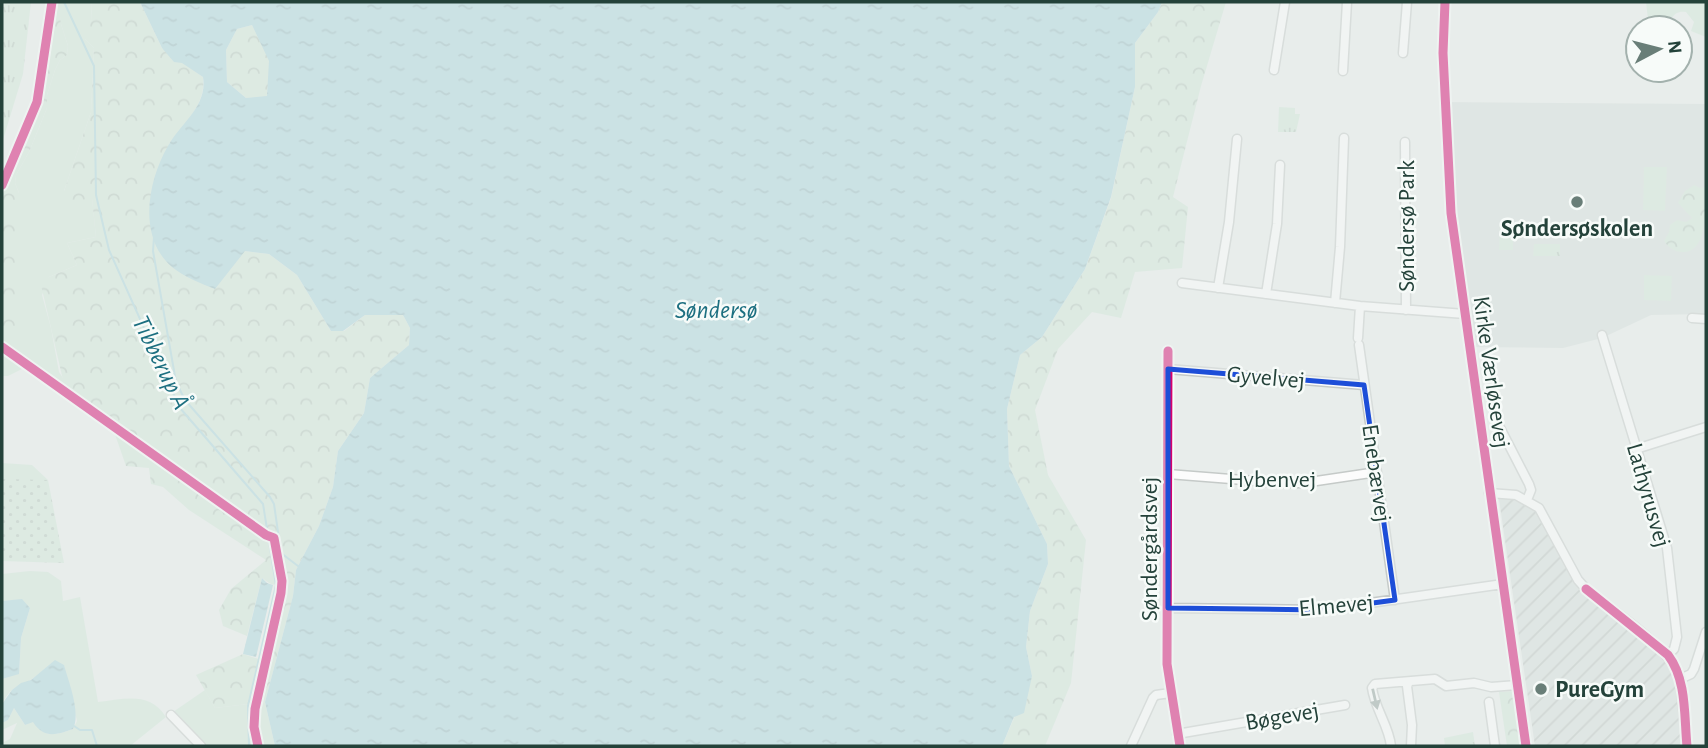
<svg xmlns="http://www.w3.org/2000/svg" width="1708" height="748" font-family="'Alegreya Sans',sans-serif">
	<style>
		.built { fill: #d6dedb }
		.industrial { fill: url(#industrial-furrows) }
		.grass { fill: #d1e6d8 }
		.forest { fill: url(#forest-crowns) }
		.park { fill: url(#park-tufts) }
		.garden { fill: url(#garden-dots) }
		.water { fill: url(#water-ripples); fill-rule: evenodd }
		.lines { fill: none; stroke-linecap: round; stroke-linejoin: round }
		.stream { stroke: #a9d4db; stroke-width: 2 }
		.minor-casing { stroke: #c5cac8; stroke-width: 11 }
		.minor { stroke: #fcfcfc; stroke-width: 8 }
		.cycleway-casing { stroke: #f7fbf9; stroke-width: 13 }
		.cycleway { stroke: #d6006c; stroke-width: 9 }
		.oneway { fill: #909f9b }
		.marked { fill: none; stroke: #1d4ed8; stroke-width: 5; stroke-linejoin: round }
		.poi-dot { fill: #697e78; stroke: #f7fbf9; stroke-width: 2.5 }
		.labels { text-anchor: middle; stroke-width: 5; stroke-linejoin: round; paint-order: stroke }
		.street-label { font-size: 24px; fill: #24423a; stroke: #f7fbf9 }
		.poi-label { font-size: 24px; font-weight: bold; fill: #24423a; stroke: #f7fbf9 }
		.water-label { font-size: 26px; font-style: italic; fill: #1c6f80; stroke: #f7fbf9 }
	</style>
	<defs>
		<pattern id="industrial-furrows" width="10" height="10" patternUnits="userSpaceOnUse" patternTransform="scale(1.75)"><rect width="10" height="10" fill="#d6dedb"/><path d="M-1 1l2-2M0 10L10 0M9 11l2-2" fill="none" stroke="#b8c0bd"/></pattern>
		<pattern id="forest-crowns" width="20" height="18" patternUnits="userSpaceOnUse" patternTransform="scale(1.75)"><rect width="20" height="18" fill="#d1e6d8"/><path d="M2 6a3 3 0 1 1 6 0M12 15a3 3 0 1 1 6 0" fill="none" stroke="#b3c6ba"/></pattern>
		<pattern id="park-tufts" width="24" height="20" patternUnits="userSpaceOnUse" patternTransform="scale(1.75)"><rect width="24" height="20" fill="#d1e6d8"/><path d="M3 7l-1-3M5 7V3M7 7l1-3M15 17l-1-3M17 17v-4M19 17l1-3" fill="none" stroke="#b3c6ba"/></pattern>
		<pattern id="garden-dots" width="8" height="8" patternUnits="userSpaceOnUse" patternTransform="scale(1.75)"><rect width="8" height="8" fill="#d1e6d8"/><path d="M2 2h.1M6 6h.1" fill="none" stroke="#b3c6ba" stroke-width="1.8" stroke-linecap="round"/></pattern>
		<pattern id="water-ripples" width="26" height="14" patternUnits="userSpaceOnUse" patternTransform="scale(1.75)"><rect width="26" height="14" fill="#a9d4db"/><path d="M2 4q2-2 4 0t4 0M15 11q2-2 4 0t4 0" fill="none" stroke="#91b7bd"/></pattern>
	</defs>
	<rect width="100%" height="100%" fill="#e8edeb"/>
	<path class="built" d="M1440 102 1706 104V314L1651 315 1602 338 1563 348 1470 347 1451 246Z"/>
	<path class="industrial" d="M1499 499H1511L1527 504 1536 512 1542 520 1578 588 1665 659 1671 668 1676 681 1683 746H1535Z"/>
	<path class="grass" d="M48 2H92L91 21 85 39 94 48 91 112 64 191 81 199 92 198 96 237 67 243 77 265 49 277 42 295 51 328 59 372 73 393 32 364 8 376H2V342L19 354V193L15 183 16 175 29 152 47 108V95L55 70 60 60 67 55 68 46 61 24 58 4Z
		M1646 2H1706V37L1691 31 1694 22 1686 12C1672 10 1673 20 1664 28H1649Z
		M1644 167H1667L1665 211 1643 210Z
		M1500 223H1513V250H1499Z
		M1644 275 1672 276 1671 301 1644 300Z
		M2 463 32 465 48 480H2Z
		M30 571 48 572 61 581 63 601 80 597 98 702C124 699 150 691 166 717L130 746H2V743L10 739 17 723 2 730V723L8 720 14 708 25 725 33 721C44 739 56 735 73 729L77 721 64 666 55 661C48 666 40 674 32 679 18 688 11 686 2 704V679L19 673 21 638 30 608 21 600 2 601V574Z
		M205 690 215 708 265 702 275 746H206L173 712Z"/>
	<path class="forest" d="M92 2H140L162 48 203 77C207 103 184 125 169 144L245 251 269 254 297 275 331 331H344L365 315H403L410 328 409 345 370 378 364 413 338 451 333 487 319 526 296 570 293 596 265 702 215 708 196 675 243 654 268 662 285 583C271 586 272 585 262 578L247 636 223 626 219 610 231 589 266 560 189 510 163 487 151 484 149 468 126 466 110 420 73 393 63 380 41 285 49 277 77 265 67 243 96 237 92 199 65 201 64 191 91 112 94 48 85 39 82 30 91 21Z
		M1162 2H1226L1201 86 1173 197 1188 207 1182 268 1135 272 1121 318 1092 312 1058 349 1035 410 1048 475 1086 540 1071 683 1045 746H1002L1032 676 1026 647 1030 611 1048 564 1047 544 1009 466 1007 409 1020 355 1042 337 1085 269 1111 198 1135 87V43L1158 12Z
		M59 4 61 24 68 46 67 55 60 60 55 70 47 95V108L29 152 16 175 15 183 19 193V354L2 342V197L40 101 56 5Z
		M252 25 270 61 267 97 246 98 227 82 226 50 237 29Z
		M1694 185 1700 188 1706 187C1706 207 1708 254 1682 252 1674 252 1668 247 1664 241L1669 232 1670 225 1677 220 1686 222 1692 218 1678 203 1685 191Z
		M1513 691 1521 746H1507L1499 692Z"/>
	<path class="park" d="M2 2H31L23 74 2 143Z
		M1279 107 1295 108V114H1300L1296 132H1278Z
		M1534 244H1560V256H1533Z
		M1473 732 1475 746H1445L1444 738Z"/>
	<path class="garden" d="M2 479 48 480 64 563 2 561Z"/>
	<path class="water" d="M140 2H1162L1158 12 1135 43V87L1111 197 1085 269 1042 337 1020 355 1007 409 1009 466 1047 544 1048 564 1030 611 1026 647 1032 676 1024 713 1014 717 1002 746H275L265 702 293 596 296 570 319 526 333 487 338 451 364 413 370 378 409 345 410 328 403 315H365L343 331H331L297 275 269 254 245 251 215 289C200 283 184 277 172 267 137 237 148 180 168 146 180 124 208 106 203 77L182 63 174 62 162 48ZM252 25 269 61 267 96 246 98 227 82 226 50 237 29Z
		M262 578 267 583 273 585 256 657 243 654Z
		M22 599 30 608 21 638 19 674 2 679V601Z
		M55 660 64 665C69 683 81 713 73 729 56 735 44 739 33 722L25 725 14 708 8 720 2 723V704L12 690 21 683 31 680Z"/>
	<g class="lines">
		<path class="stream" d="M64 2 94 66 96 195 109 250 180 408 263 504 276 585 248 706 249 746
			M154 237 153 251 176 382 185 400 270 497 274 504 281 553 298 566
			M74 726 80 730H92L97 746"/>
		<g class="minor-casing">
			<path id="minor" d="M1445 2 1443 53 1451 213 1526 746
				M1403 53 1407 2
				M1274 70 1285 2
				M1343 71 1347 2
				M1405 142 1406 310
				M1182 283 1360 306 1465 314
				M1218 288 1229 222 1237 139
				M1266 294 1277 224 1280 165
				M1335 303 1340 247 1344 138
				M1692 318 1706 319
				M1602 335 1667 548 1677 637 1674 649 1668 655
				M1358 338 1360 306
				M1359 345 1395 600
				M1168 351 1167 664 1180 746
				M1168 369 1364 385
				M1494 416 1529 484 1531 490 1527 500
				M1636 449 1706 427
				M1168 474 1280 483H1303L1377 472
				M1489 493 1516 495 1539 508 1578 580 1586 589C1612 611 1672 648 1680 679L1687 746
				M1168 608 1321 610 1503 584
				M1680 679 1691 674 1694 669 1706 632
				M1409 682 1407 686 1412 725 1411 746
				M1489 702 1495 746
				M171 715 201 746
				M1177 734 1345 705
				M1131 746 1153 698 1156 695 1170 693
				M1391 746C1389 726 1375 709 1372 688L1375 684 1435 679 1446 686 1474 683 1491 687 1517 685"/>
		</g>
		<use href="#minor" class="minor"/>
		<g class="cycleway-casing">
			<path id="cycleway" d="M1445 2 1443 53 1451 213 1526 746
				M2 185 37 102 52 2
				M2 347 266 535 274 538 282 581 281 593 255 709 254 727 258 746
				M1168 351 1167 664 1180 746
				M1586 589 1668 655C1687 680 1684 716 1687 746"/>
		</g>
		<use href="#cycleway" class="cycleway"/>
	</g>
	<defs><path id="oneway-solid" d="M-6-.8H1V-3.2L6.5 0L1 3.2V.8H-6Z" transform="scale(1.75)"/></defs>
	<use class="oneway" href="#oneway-solid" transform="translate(1375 699) rotate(77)"/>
	<path d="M0 0H1708V748H0ZM1168 369 1364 385 1395 600 1321 610 1168 608Z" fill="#e8edeb" fill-opacity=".55" fill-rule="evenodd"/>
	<path class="marked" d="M1168 369 1364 385 1395 600 1321 610 1168 608Z"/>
	<g class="poi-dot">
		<circle cx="1577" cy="202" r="7"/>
		<circle cx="1541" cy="689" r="7"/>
	</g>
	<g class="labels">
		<g class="street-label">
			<text transform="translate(1406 226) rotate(-90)" y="8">Søndersø Park</text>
			<text transform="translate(1492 372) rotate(82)" y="8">Kirke Værløsevej</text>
			<text transform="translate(1266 377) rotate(5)" y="8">Gyvelvej</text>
			<text transform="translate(1377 473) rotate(82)" y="8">Enebærvej</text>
			<text x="1272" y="487">Hybenvej</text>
			<text transform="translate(1649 495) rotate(74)" y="8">Lathyrusvej</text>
			<text transform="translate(1149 549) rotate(-90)" y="8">Søndergårdsvej</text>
			<text transform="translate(1336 605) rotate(-5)" y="8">Elmevej</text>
			<text transform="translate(1282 716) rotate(-10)" y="8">Bøgevej</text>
		</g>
		<g class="poi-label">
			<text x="1577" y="236">Søndersøskolen</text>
			<text x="1555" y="697" text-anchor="start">PureGym</text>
		</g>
		<g class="water-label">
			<text x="716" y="318">Søndersø</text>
			<text transform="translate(162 362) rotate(64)" y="9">Tibberup Å</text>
		</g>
	</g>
	<rect width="1708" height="748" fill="none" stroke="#24423a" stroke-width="7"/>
	<g transform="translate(1659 49) rotate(83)"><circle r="33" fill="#f7fbf9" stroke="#a3b1ad" stroke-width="2"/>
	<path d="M0-5L12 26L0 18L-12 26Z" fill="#697e78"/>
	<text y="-10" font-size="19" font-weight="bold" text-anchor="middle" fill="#24423a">N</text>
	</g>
</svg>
